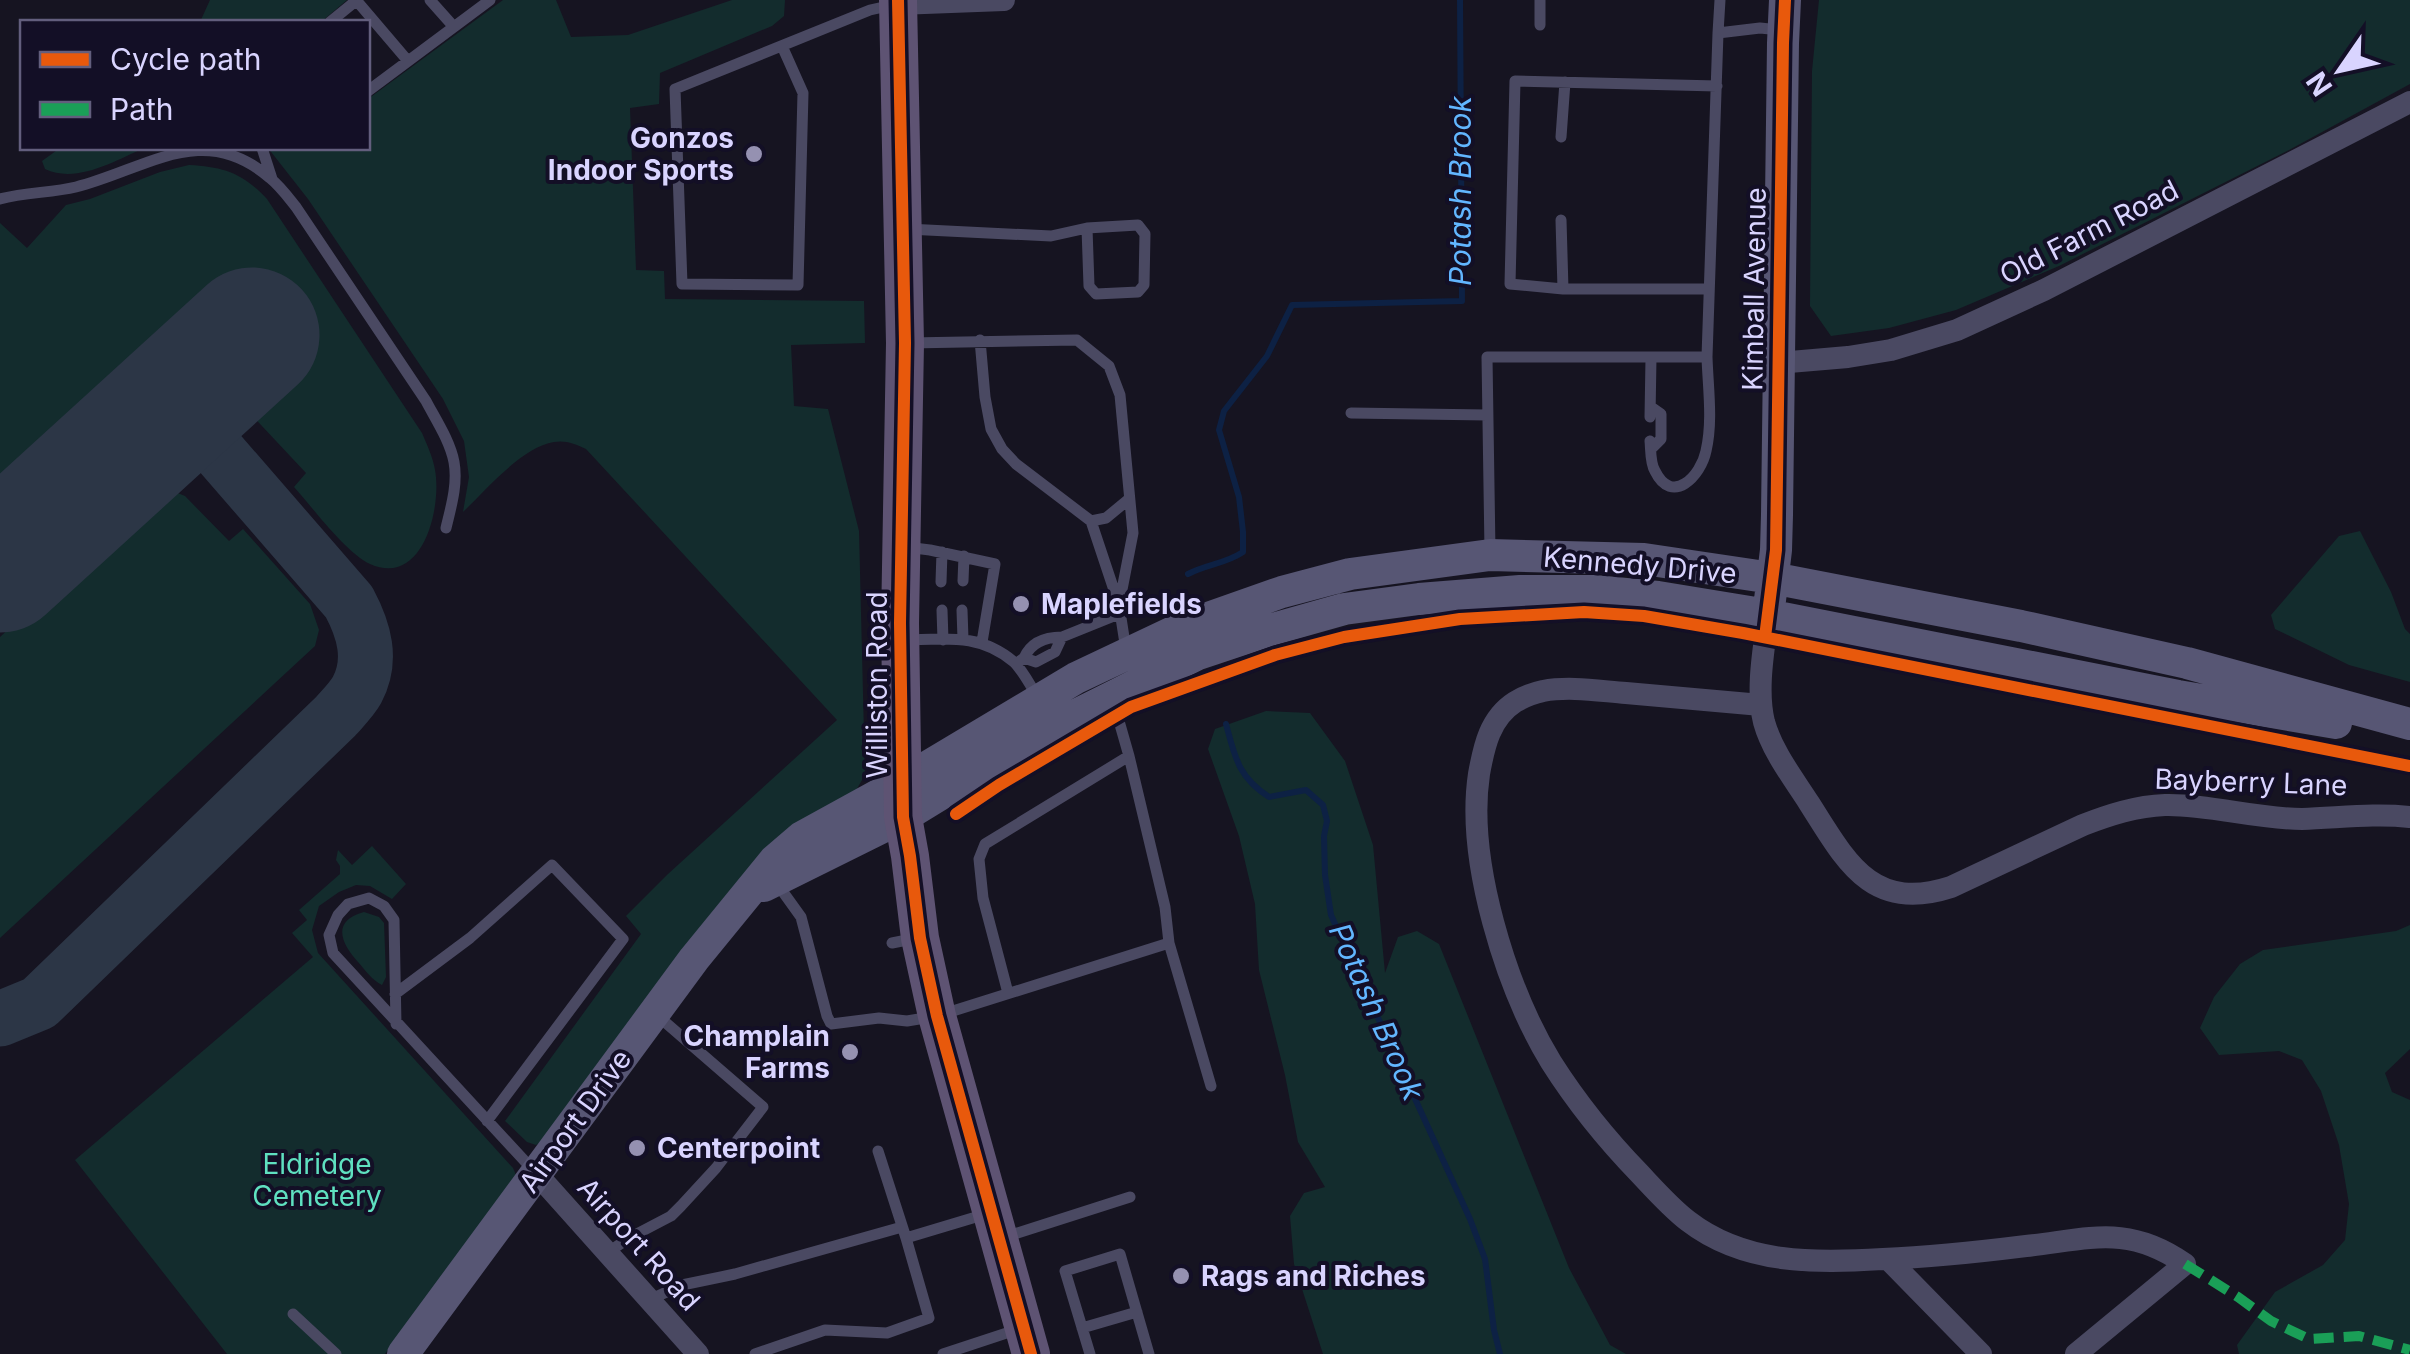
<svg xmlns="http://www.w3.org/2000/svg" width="2410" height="1354" font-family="Inter,sans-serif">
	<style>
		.green { fill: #132c2d }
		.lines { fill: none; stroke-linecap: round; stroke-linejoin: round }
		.stream { stroke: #0d2144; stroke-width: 6 }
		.taxiway { stroke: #2c3646; stroke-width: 55 }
		.runway { stroke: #2c3646; stroke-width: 135 }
		.lane { stroke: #4a4962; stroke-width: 11 }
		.street { stroke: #4a4962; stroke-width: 22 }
		.secondary { stroke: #575674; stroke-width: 32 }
		.primary { stroke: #5e5373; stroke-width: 38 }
		.quiet { stroke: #1a9f57; stroke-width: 10; stroke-dasharray: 20 10; stroke-linecap: butt }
		.cycleway-casing { stroke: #130f26; stroke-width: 19 }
		.cycleway { stroke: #e8590c; stroke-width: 12 }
		.poi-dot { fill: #9591b1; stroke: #130f26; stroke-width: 4 }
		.labels { text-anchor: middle; stroke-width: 8; stroke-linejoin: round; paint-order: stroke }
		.poi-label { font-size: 28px; font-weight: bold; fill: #d9d4ff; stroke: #130f26; text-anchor: start }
		.street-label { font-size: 28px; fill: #d9d4ff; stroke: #130f26 }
		.park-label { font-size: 28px; fill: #5fe0c0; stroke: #130f26 }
		.water-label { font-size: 30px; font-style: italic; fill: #62b6ff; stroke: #130f26 }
	</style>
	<rect width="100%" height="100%" fill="#161421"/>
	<path class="green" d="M210 0H347L321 22H200Z
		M503 0H556L571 37 628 35 732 0H785L784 16 772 26 660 73 659 104 630 108 636 270 664 271 665 299 864 301 865 343 791 345 794 406 828 409 859 531 865 775 855 792 546 1138 536 1145 527 1142 505 1121 641 934 626 916 668 874 837 720 586 449C575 444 566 440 554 442 522 447 486 490 463 512L469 477 464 441 443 399 308 199 268 148H368V99Z
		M1819 0H2410V84L2289 150 2059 266 1956 310 1889 328 1831 336 1810 306 1812 71Z
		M60 148H144C115 161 76 184 45 169L42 161Z
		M189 165C224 167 243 173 267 199L422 433C427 445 433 457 435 470 442 507 423 588 370 564 345 552 313 508 294 487L306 473 247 410 289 374 216 297 0 494V223L27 248 66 205 90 199 160 172Z
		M175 492 185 496 229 541 243 529 310 604 319 630 315 646 0 938V637L143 505 165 493Z
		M2360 531 2391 592 2405 629 2410 634V682L2349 665 2275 629 2271 615 2339 536Z
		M1266 711 1310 713 1345 761 1373 845 1385 973 1398 937 1417 931 1439 944 1569 1268 1610 1345 1626 1354H1323L1294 1264 1290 1216 1304 1193 1325 1187 1298 1142 1285 1075 1259 970 1255 904 1239 836 1208 749 1215 729Z
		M372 846 406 884 392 899 370 886 356 885 339 892 319 906 312 930 318 953 513 1168 516 1175 513 1182 385 1354H227L75 1160 313 957 292 933 307 920 299 910 340 874V866L336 860 338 850 352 865Z
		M364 912 379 917 384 923 386 977 382 985C372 980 366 971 358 962 341 943 331 921 364 912Z
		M2410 925V1049L2385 1073 2392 1092 2410 1100V1354H2239L2237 1345 2275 1292 2323 1265 2345 1240 2349 1204 2339 1145 2321 1091 2302 1060 2279 1051 2219 1055 2200 1028 2214 997 2240 964 2263 950 2396 931Z"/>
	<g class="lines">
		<path class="stream" d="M1188 574C1207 564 1225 564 1243 552V532L1239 497 1219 430 1224 411 1267 356 1292 305 1462 301 1460 0
			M1226 724C1235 757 1238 777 1269 797L1306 790 1323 805 1327 821 1324 836 1325 875 1331 915 1470 1219 1485 1259 1494 1330 1500 1354"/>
		<path class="taxiway" d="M0 1019 39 1003 336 716C343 708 352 699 357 690 373 660 364 630 349 602L211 443C204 440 196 435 188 433 153 426 126 453 101 473"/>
		<path class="runway" d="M0 565 252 335"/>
		<path class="lane" d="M356 0 408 61
			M430 0 454 27
			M1540 0V25
			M330 22 357 0
			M1718 33 1720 0
			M782 46 803 93 798 285 682 284 675 89 870 10 893 5
			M368 91 490 0
			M1561 137 1565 82
			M262 148 272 179
			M0 199C25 192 51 193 76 187 147 169 203 120 270 178 280 186 288 197 296 207L426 401C436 420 450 441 454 462 458 484 451 507 446 528
			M1561 220 1563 289H1709
			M907 229 1051 236 1087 228 1138 225 1145 234 1144 285 1138 292 1096 294 1089 286 1087 228
			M1563 289 1510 284 1515 81 1717 86
			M980 340 985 397 991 429 1002 449 1016 464 1091 521 1119 605 1126 650
			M910 343 1077 340 1109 366 1120 395 1133 533 1119 605
			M1651 407 1661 414V439L1651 449
			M1351 413 1487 415
			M1650 417 1651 358
			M1650 441C1651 450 1650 463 1655 471 1672 506 1701 476 1706 451 1713 421 1708 388 1707 357
			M1091 521 1106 518 1129 499
			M906 547 930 550 995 564 982 642
			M1490 551 1487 357H1707L1718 33 1760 28 1781 30
			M963 581 964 556
			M941 582 942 552
			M942 610 943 640
			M962 610 963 639
			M905 640C946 639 980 633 1014 662 1023 671 1030 685 1037 696
			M1024 658C1031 642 1045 637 1062 637
			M1016 664 1024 658 1036 662 1055 652 1062 637 1119 614
			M1129 756 1165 907 1169 943 1211 1086
			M778 885 801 917 827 1016 831 1024 879 1018 907 1021 937 1016 1169 943
			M892 943 917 938
			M1008 993 983 898 979 859 985 844 1129 756 1113 700
			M395 994 470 938 552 865 623 939 487 1121
			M396 1024 394 920 384 906 369 898 348 904 338 915 329 935 333 953 533 1170
			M878 1151 906 1238 986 1214
			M1002 1238 1130 1197
			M607 1253 629 1238 671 1216 681 1206 716 1168 763 1107 658 1016
			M649 1300 682 1285 735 1274 902 1227
			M293 1314 336 1354
			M1082 1328 1137 1312
			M755 1354 825 1330 887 1333 929 1318 906 1238
			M943 1354 1019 1329
			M1090 1354 1065 1271 1120 1254 1149 1354"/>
		<path class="street" d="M898 4 1004 0
			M1777 363 1848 357 1891 350 1957 330 2044 290 2410 102
			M1768 615C1764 649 1756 689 1764 722 1772 751 1793 778 1809 803 1846 861 1871 913 1951 887L2083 825C2109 815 2136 806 2165 805 2208 804 2257 819 2302 819 2338 818 2374 813 2410 817
			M1761 705C1716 701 1671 697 1626 693 1599 691 1570 686 1543 691 1534 693 1523 697 1515 702 1490 718 1484 746 1479 774 1466 860 1506 988 1551 1062 1577 1103 1606 1139 1640 1174 1655 1190 1671 1208 1688 1221 1745 1265 1816 1263 1883 1259 1931 1257 1978 1252 2026 1246 2090 1239 2128 1224 2185 1264L2076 1354
			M536 1173 698 1354
			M1888 1259 1981 1354"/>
		<path class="secondary" d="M1770 600 1776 550 1777 515 1783 43 1785 0
			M764 886 903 817 1042 732 1198 654 1273 629 1344 609 1419 599 1520 591H1594L1658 597 1768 615 2178 696 2336 723
			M403 1354 694 959 774 861 802 837 902 782 1076 678 1188 625 1282 592 1350 574 1490 555 1644 559 1772 578 2021 626 2187 663 2410 724"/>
		<path class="primary" d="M898 0 905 343 900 623 903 817 910 856 920 938 937 1016 1031 1354"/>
		<path class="quiet" d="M2185 1264 2238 1297 2271 1321 2309 1339 2359 1336 2410 1350"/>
		<g class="cycleway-casing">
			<path id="cycleway" d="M898 0 905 343 900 623 903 817 910 856 920 938 937 1016 1031 1354
				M1765 637 1776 550 1783 43 1785 0
				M956 814 999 785 1131 707 1275 655 1344 637 1460 619 1584 612 1644 616 1743 633 2410 766"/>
		</g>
		<use href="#cycleway" class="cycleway"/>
	</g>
	<g class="poi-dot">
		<circle cx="754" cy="154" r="10"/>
		<circle cx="1021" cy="604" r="10"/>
		<circle cx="850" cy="1052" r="10"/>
		<circle cx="637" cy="1148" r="10"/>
		<circle cx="1181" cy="1276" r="10"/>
	</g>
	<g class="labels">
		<g class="poi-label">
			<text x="734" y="148" text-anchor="end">Gonzos<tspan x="734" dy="32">Indoor Sports</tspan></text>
			<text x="1041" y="614">Maplefields</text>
			<text x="830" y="1046" text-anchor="end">Champlain<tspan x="830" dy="32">Farms</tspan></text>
			<text x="657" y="1158">Centerpoint</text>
			<text x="1201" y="1286">Rags and Riches</text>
		</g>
		<g class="street-label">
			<text transform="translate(2089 232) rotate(-27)" y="10">Old Farm Road</text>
			<text transform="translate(1754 289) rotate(-89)" y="10">Kimball Avenue</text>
			<text transform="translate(1640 565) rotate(5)" y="10">Kennedy Drive</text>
			<text transform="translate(877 685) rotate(-90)" y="10">Williston Road</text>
			<text transform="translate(2251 782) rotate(2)" y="10">Bayberry Lane</text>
			<text transform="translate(575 1121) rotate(-54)" y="10">Airport Drive</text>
			<text transform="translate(639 1244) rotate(48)" y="10">Airport Road</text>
		</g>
		<g class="park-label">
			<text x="317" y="1174">Eldridge<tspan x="317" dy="32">Cemetery</tspan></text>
		</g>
		<g class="water-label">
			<text transform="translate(1461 191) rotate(-90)" y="10">Potash Brook</text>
			<text transform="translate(1376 1012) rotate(66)" y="10">Potash Brook</text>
		</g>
	</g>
	<rect x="20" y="20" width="350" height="130" fill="#130f26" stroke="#625e7d" stroke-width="2.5"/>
	<rect x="40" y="52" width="50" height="15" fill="#e8590c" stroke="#625e7d" stroke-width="2.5"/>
	<text x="110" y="70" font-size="30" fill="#d9d4ff">Cycle path</text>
	<rect x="40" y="102" width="50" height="15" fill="#1a9f57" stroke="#625e7d" stroke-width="2.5"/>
	<text x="110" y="120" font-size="30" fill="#d9d4ff">Path</text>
	<g transform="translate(2340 70) rotate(236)" stroke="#130f26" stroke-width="8" paint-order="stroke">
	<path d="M0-8L18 38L0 25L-18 38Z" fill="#d9d4ff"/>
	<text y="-15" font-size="28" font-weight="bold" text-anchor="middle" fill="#d9d4ff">N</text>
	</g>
</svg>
